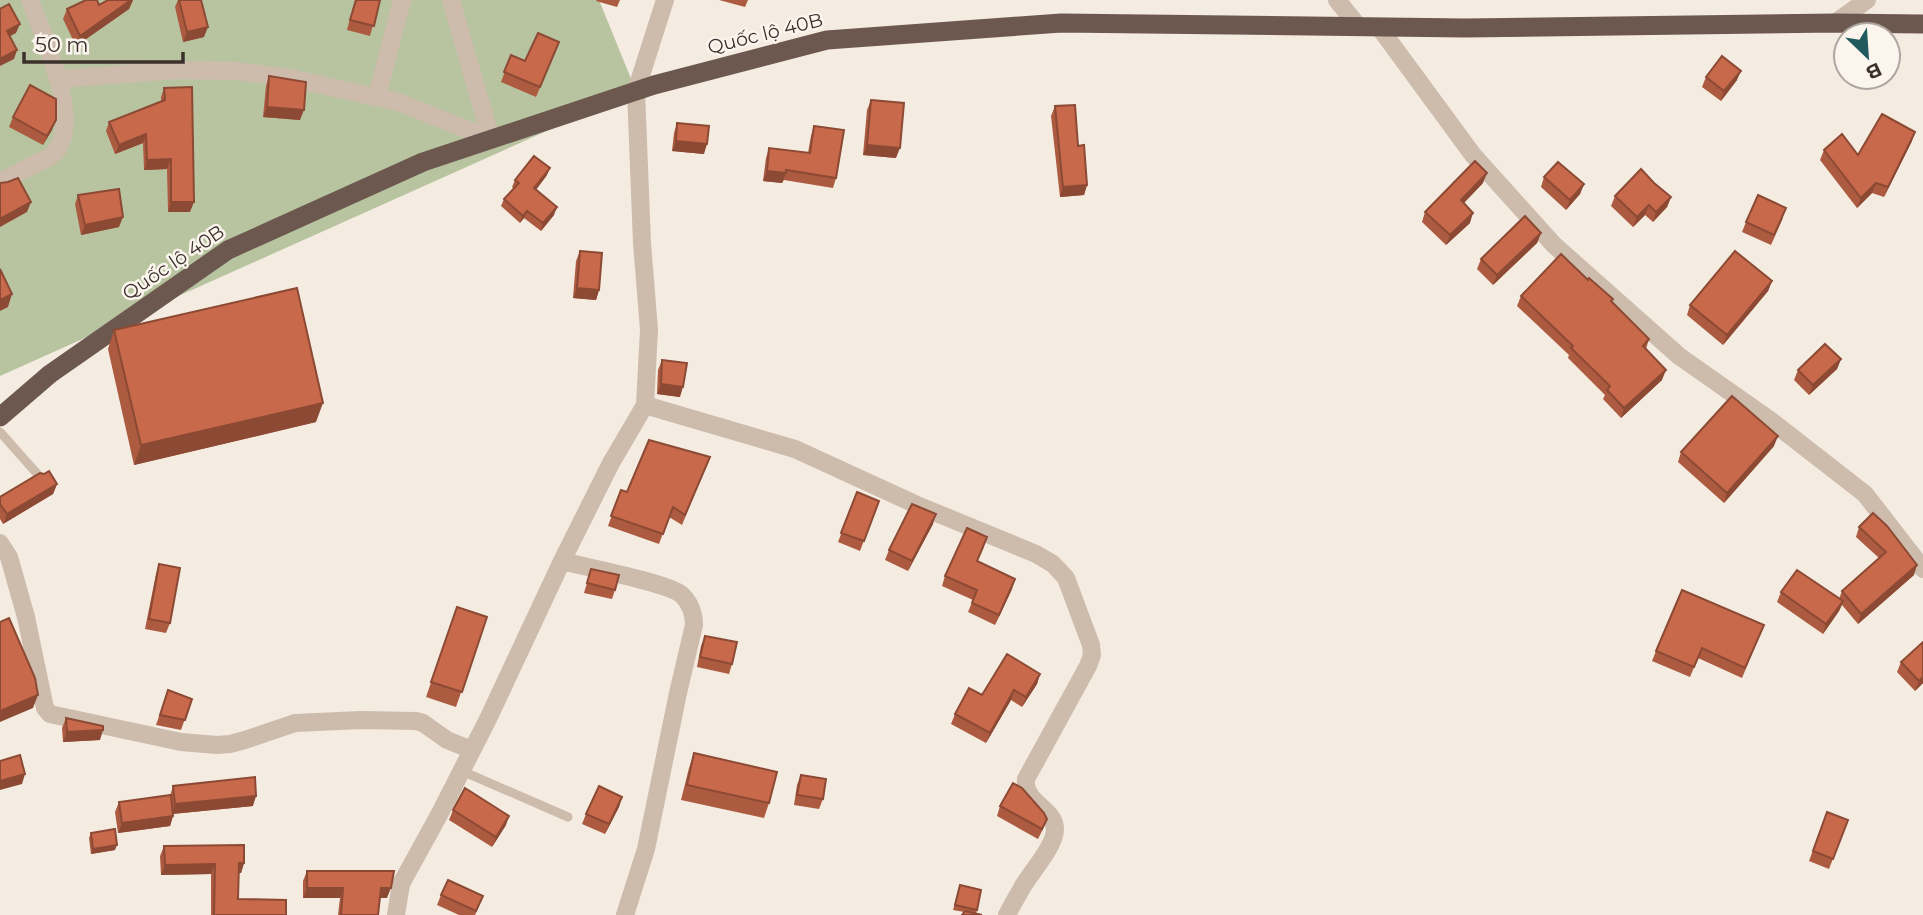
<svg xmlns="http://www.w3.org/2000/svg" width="1923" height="915" font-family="Montserrat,sans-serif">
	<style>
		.green { fill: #b8c4a0 }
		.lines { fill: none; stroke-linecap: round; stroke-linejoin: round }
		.service { stroke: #cdbbac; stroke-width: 9 }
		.minor { stroke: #cdbbac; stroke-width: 18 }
		.trunk { stroke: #6c584f; stroke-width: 19 }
		.wall { fill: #ac5a40 }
		.shaded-wall { fill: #8c4a34 }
		.building { fill: #c8694b; stroke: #8c4a34; stroke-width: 2 }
		.labels { text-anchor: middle; stroke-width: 5; stroke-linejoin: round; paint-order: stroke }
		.street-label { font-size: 19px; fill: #3b302b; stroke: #fbf5ee }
	</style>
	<rect width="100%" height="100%" fill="#f4ebe1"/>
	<path class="green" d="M0 0H599L636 91 0 376Z"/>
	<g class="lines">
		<path class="service" d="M0 432 40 477
			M462 771 568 817"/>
		<path class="minor" d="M451 0 491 139
			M1337 0 1358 26
			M1835 23 1867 0
			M1379 27 1473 155 1554 245 1679 356 1770 420 1865 494 1923 569
			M59 79 176 70 236 71 290 78 398 102 491 139
			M377 96 401 4 403 0
			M0 182C13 175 26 169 39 162 43 160 50 158 53 154 85 126 42 33 30 0
			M645 405 795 449 917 505 1036 554 1053 564 1066 578 1091 645 1092 655 1088 666 1026 779C1023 803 1055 808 1055 829 1055 846 1032 871 1023 886 1018 895 1012 905 1007 915
			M0 543 9 557 26 617 45 708 50 714 181 742 217 745 230 744 245 740 295 723 361 720 416 721 423 723 447 740 472 750
			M562 561C585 567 669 583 682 595 691 604 694 613 694 625L678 693 646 849 625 915
			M396 915 401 884 439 815 488 719 562 561 611 463 645 405 649 330 642 243 636 91 665 0"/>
		<path class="trunk" d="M0 417 50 374 228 250 423 162 654 85 827 40 1061 23 1465 28 1835 23 1923 24"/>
	</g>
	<path class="wall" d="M108 0H133L129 9 76 46 63 19 67 9 99 5Z
		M178 0H201L204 37 183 42 175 7Z
		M355 0H380L370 36 347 30Z
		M597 0H620L617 7 596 1Z
		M719 0H748L745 7Z
		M555 52 536 97 501 82 511 55 525 61Z
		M269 76 300 120 263 117 266 86Z
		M1706 77 1737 80 1721 101 1702 87Z
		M164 88 190 212H168L167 169 144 170 143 143 115 154 106 131 109 122 161 101V97Z
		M871 100 896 158 863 155 867 110Z
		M1055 106 1078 146 1087 185 1084 195 1060 197 1051 116Z
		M13 117 52 130 43 145 9 127Z
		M677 123 704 154 672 151 674 133Z
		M814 126 836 178 833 188 784 180 782 183 763 181 766 158 769 148 808 153 811 136Z
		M1912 141 1884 197 1872 193 1857 208 1820 160 1824 150 1858 155Z
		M547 175 536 190 554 215 541 231 524 218 520 223 501 206 504 199 514 189 512 187 515 180Z
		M1544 177 1584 184 1580 194 1566 210 1541 187Z
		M1483 183 1464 203 1470 223 1446 245 1422 222 1425 212Z
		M1654 183 1671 197 1667 207 1653 222 1645 215 1633 227 1611 206 1615 196Z
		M78 195 119 227 81 235 75 204Z
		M1783 218 1771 245 1742 232 1746 222Z
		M1541 233 1537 243 1493 285 1477 269 1481 259Z
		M580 251 599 290 596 300 573 298 576 261Z
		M1588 280 1613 299 1612 302 1649 339 1646 349 1662 380 1621 418 1603 399 1605 395 1568 358 1569 355 1517 306 1521 296Z
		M1772 281 1768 291 1723 345 1687 315 1690 305Z
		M114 330 316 422 134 465 108 349Z
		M1841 359 1837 369 1809 395 1794 380 1798 370Z
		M662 360 680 397 657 394 658 370Z
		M1774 446 1724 503 1678 462 1681 452Z
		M706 467 682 525 669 517 659 544 608 526 621 490 627 492Z
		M57 484 53 494 3 524 0 519V497Z
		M857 492 879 501 860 551 838 542Z
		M933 524 908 571 885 560 889 550Z
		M1859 527 1914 575 1858 624 1842 605 1839 611 1823 634 1777 602 1781 592 1839 599 1842 591 1879 558 1856 537Z
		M984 547 977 561 1012 589 995 625 968 612 973 600 942 586 945 576Z
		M159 564 170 623 166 633 145 629 156 574Z
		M591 569 615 590 612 599 584 593Z
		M457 607 487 617 456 707 426 697Z
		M1764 625 1742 678 1698 658 1690 677 1652 661 1656 651Z
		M705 636 732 664 729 674 697 667 701 646Z
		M1923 642V683L1915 691 1897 672 1901 662Z
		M1040 674 1037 684 1022 707 1011 700 986 743 951 724 955 714 982 695Z
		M168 690 192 699 181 730 156 725Z
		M66 718 100 740 63 742 62 728Z
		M694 753 769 803 764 818 681 800 689 768Z
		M801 775 823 799 819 809 794 805 797 785Z
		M173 786 253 806 173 814V816L170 826 118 833 115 812 119 802 170 796Z
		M622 797 619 807 605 834 582 824 586 814Z
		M1000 806 1043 829 1038 839 997 816Z
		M453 810 506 825 492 847 449 820Z
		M1827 812 1848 820 1829 869 1809 861Z
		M91 833 115 850 91 854 89 838Z
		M164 846 244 863 241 873H239L238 899 286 915H211V874L161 875 160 856Z
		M307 871 387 898H380L378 915H338L340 898H303V881Z
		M960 885 977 910 976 914 953 910Z
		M441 895 479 906 475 915H459L437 905Z"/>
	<path class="shaded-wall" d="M131 0H133L129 9 76 46 80 36Z
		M20 24 16 33 3 40 7 31Z
		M208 27 204 37 183 42 187 32Z
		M17 50 14 59 0 66V59Z
		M1741 71 1737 80 1721 101 1724 91Z
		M267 107 304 110 300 120 263 117Z
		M56 120 52 130 43 145 47 136Z
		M1915 132 1912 141 1884 197 1888 187Z
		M146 134 143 143 115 154 119 145Z
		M676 141 707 144 704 154 672 151Z
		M867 145 900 148 896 158 863 155Z
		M171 159 167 169 144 170 147 160Z
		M550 168 547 175 531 196 534 188Z
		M767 171 786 173 782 183 763 181Z
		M1487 173 1483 183 1457 210 1461 200Z
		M1876 183 1872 193 1857 208 1861 198Z
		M1584 184 1580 194 1566 210 1570 200Z
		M1087 185 1084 195 1060 197 1063 187Z
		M1671 197 1667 207 1653 222 1656 212Z
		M31 202 27 212 0 227V219Z
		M171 202H194L190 212H168Z
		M1649 205 1645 215 1633 227 1637 217Z
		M557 207 554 215 541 231 543 223Z
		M527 211 524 218 520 223 523 216Z
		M1473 213 1470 223 1446 245 1450 235Z
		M123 217 119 227 81 235 85 225Z
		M1541 233 1537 243 1493 285 1497 275Z
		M1772 281 1768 291 1723 345 1727 335Z
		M577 288 599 290 596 300 573 298Z
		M12 294 8 307 0 311V300Z
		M1841 359 1837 369 1809 395 1813 385Z
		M1666 370 1662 380 1621 418 1624 408Z
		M661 384 683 387 680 397 657 394Z
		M323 403 316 422 134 465 141 445Z
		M1778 436 1774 446 1724 503 1727 493Z
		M57 484 53 494 3 524 7 514Z
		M936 514 933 524 908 571 912 561Z
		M1917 565 1914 575 1858 624 1861 614Z
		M1015 579 1012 589 995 625 999 615Z
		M1843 601 1839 611 1823 634 1826 624Z
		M1040 674 1037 684 1022 707 1026 697Z
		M1923 677V683L1915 691 1919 681Z
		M1014 690 1011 700 986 743 990 733Z
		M38 695 33 708 0 722V711Z
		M103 730 100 740 63 742 67 732Z
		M25 774 22 784 0 790V781Z
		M256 796 253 806 171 814 175 804Z
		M622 797 619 807 605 834 609 824Z
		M173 816 170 826 118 833 122 823Z
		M509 816 506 825 492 847 496 837Z
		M117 845 115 850 91 854 93 849Z
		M239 863H244L241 873H236Z
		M215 864 211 874 161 875 165 865Z
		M307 888H343L340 898H303Z
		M381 888H391L387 898H377Z"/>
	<path class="building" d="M86 0H97L99 5 108 0H131L80 36 67 9Z
		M179 0H201L208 27 187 32Z
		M356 0H380L374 26 350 20Z
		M9 4 20 24 7 31 17 50 0 59V9Z
		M538 33 559 42 540 87 504 72 511 55 525 61Z
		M1722 56 1741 71 1724 91 1706 77Z
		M269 76 306 82 304 110 267 107Z
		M30 85 56 99V120L47 136 13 117Z
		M192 87 194 202H171V159L147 160 146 134 119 145 109 122 165 100 164 88Z
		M871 100 904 103 900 148 867 145Z
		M1075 105 1078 146 1084 145 1087 185 1063 187 1055 106Z
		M1882 114 1915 132 1888 187 1876 183 1861 198 1824 150 1842 134 1858 155Z
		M677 123 709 126 707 144 676 141Z
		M814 126 844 130 836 178 786 170V173L767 171 769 148 810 153Z
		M534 156 550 168 534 188 557 207 543 223 527 211 523 216 504 199 519 183 515 180Z
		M1475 161 1487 173 1461 200 1473 213 1450 235 1425 212Z
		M1558 162 1584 184 1570 200 1544 177Z
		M1641 169 1654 183 1671 197 1656 212 1649 205 1637 217 1615 196Z
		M18 178 31 202 0 219V183L8 182Z
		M119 189 123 217 85 225 78 195Z
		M1758 195 1786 208 1774 235 1746 222Z
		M1525 216 1541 233 1497 275 1481 259Z
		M580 251 602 253 599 290 577 288Z
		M1735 251 1772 281 1727 335 1690 305Z
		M1561 254 1588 280 1589 278 1613 299 1611 301 1649 339 1643 346 1666 370 1624 408 1607 390 1610 386 1571 348 1573 346 1521 296Z
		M0 269 12 294 0 300Z
		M297 288 323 403 141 445 114 330Z
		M1825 344 1841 359 1813 385 1798 370Z
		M662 360 687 363 683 387 661 384Z
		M1732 396 1778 436 1727 493 1681 452Z
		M649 440 710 457 685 515 673 507 663 534 611 516 621 490 627 492Z
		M49 471 57 484 7 514 0 504V497L40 473 44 474Z
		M857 492 879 501 864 541 841 533Z
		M912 504 936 514 912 561 889 550Z
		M1873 513 1887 526 1917 565 1861 614 1842 591 1886 552 1859 527Z
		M967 528 987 537 977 561 1015 579 999 615 972 603 977 590 945 576Z
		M159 564 180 568 170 623 149 619Z
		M591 569 619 575 615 590 587 583Z
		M1797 570 1843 601 1826 624 1781 592Z
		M1682 590 1764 625 1745 668 1702 648 1694 667 1656 651Z
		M457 607 487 617 462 692 431 682Z
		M9 618 35 678 38 695 0 711V622Z
		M705 636 737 642 732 664 700 657Z
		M1923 642V677L1919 681 1901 662Z
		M1007 654 1040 674 1026 697 1014 690 990 733 955 714 969 688 982 695Z
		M168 690 192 699 185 720 160 715Z
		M66 718 103 726V730L67 732Z
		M694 753 777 772 769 803 687 785Z
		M20 755 25 774 0 781V761Z
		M801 775 826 779 823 799 797 795Z
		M255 777 256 796 175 804 173 786Z
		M1013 783 1022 788 1044 813 1047 819 1042 829 1000 806Z
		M599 786 622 797 609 824 586 814Z
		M465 788 509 816 496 837 453 810Z
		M171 795 173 816 122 823 119 802Z
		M1827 812 1848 820 1833 859 1813 851Z
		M115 829 117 845 93 849 91 833Z
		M244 845V863H239L238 899 286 900V915H214L215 864 165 865 164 846Z
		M307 871H394L391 888H381L378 915H341L343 888H307Z
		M448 880 483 896 476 911 441 895Z
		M960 885 981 890 977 910 955 905Z
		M965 911 982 915H962Z"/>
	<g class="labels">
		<g class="street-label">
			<text transform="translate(765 33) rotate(-14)" y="7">Quốc lộ 40B</text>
			<text transform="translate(173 262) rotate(-34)" y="7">Quốc lộ 40B</text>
		</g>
	</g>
	<g transform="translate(1867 56) rotate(155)"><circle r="33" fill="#fbf5ee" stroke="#aea6a0" stroke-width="2"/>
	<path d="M0-5L12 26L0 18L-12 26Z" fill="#1f5a5e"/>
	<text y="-10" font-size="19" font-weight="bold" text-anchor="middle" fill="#3b302b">B</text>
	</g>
	<path d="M24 52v10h159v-10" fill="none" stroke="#3b302b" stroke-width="3.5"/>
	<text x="35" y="52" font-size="21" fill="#3b302b" stroke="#fbf5ee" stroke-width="5" paint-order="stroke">50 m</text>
</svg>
